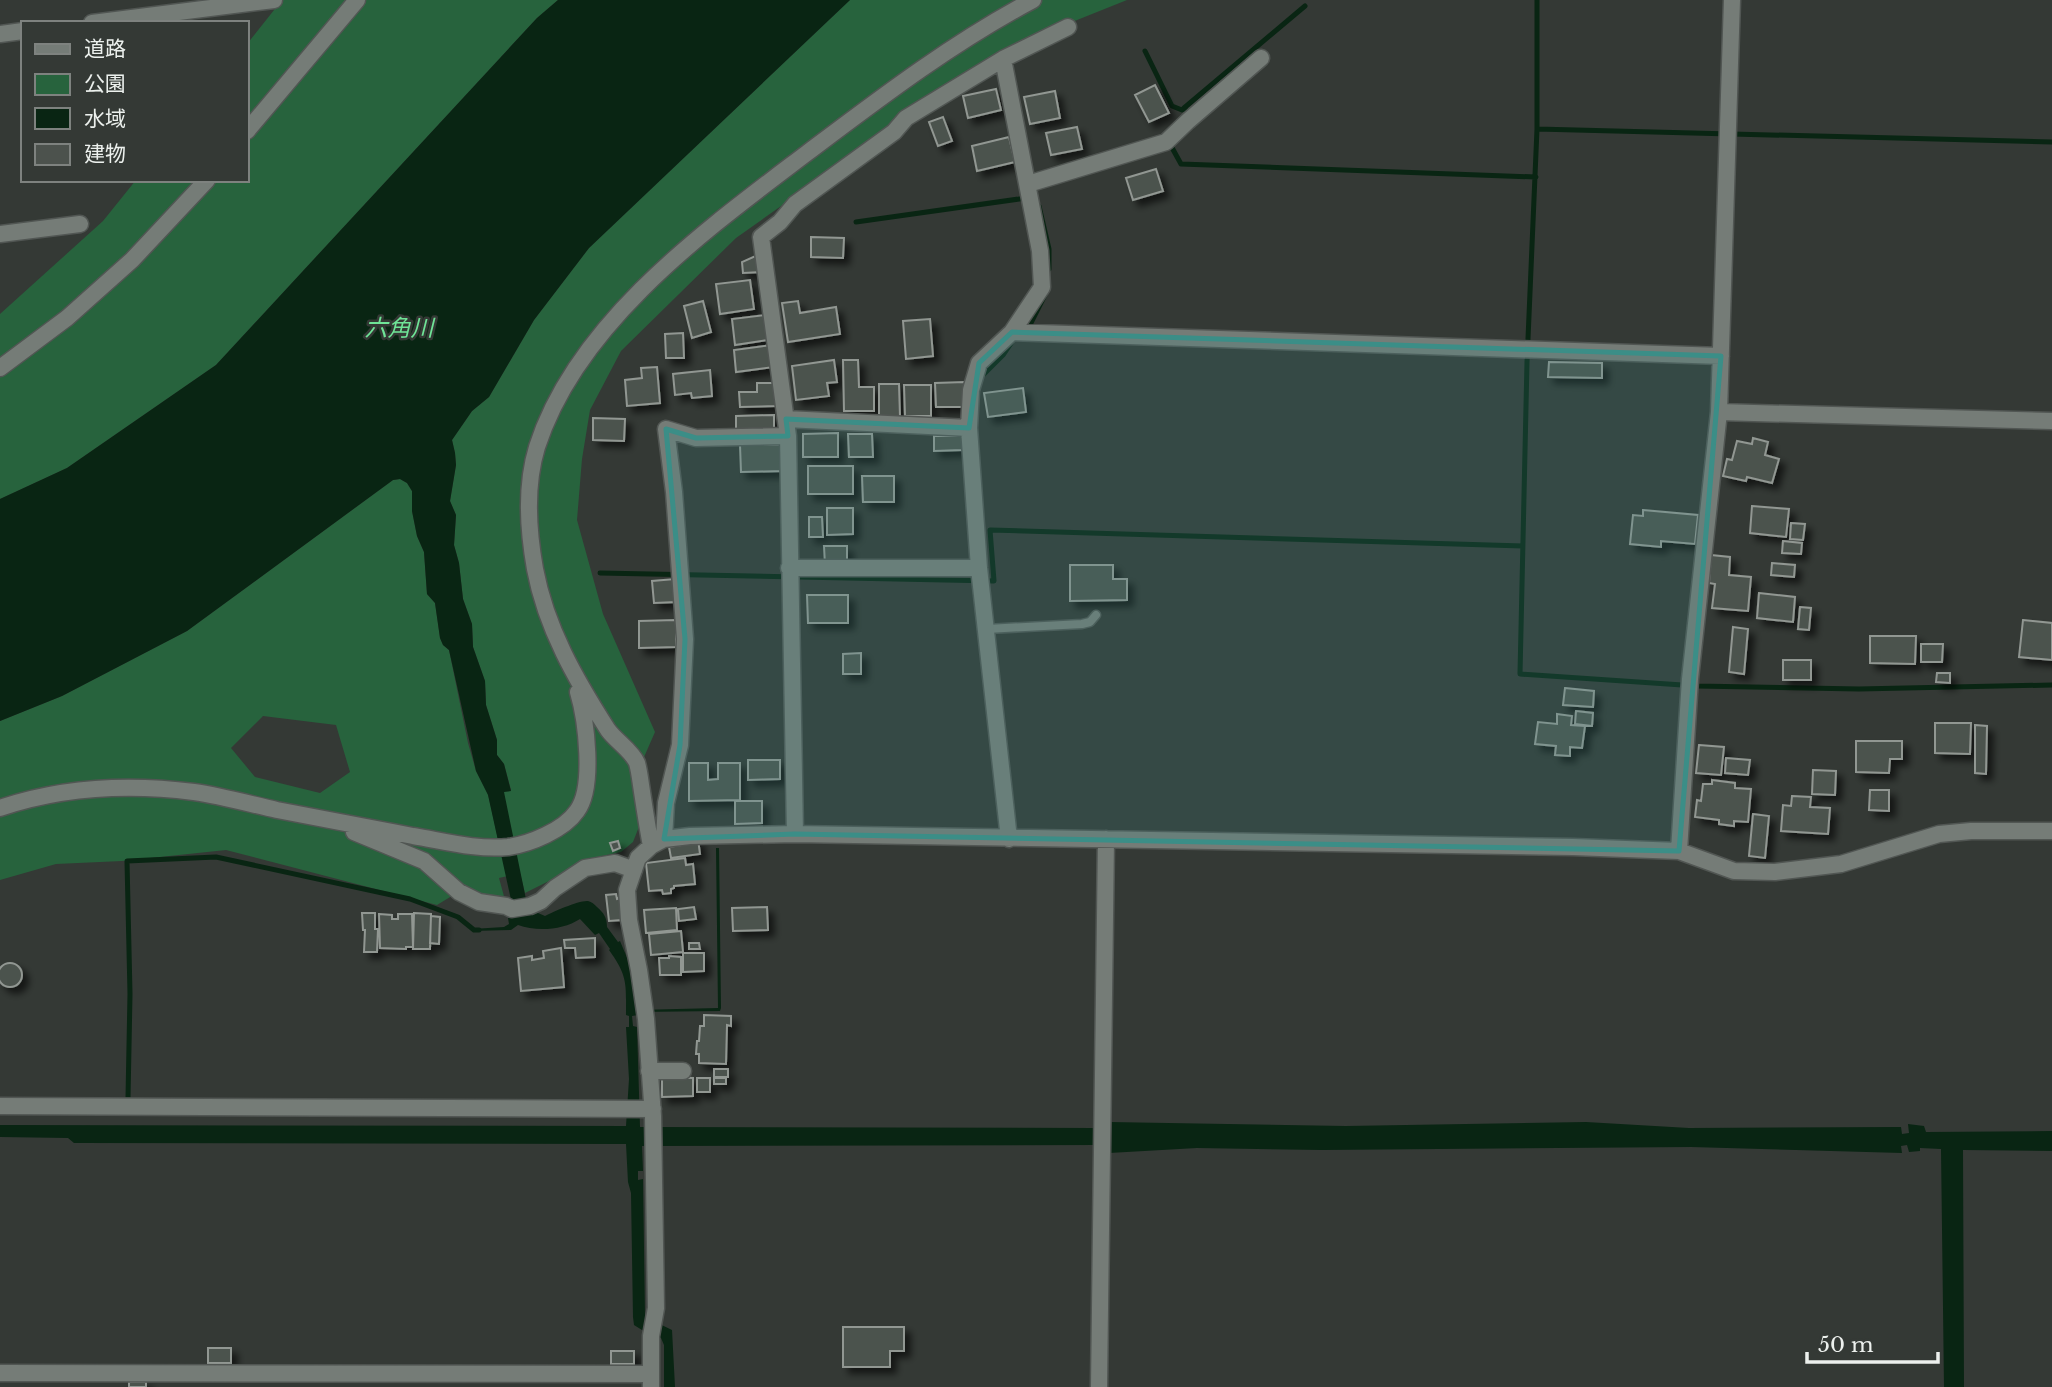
<svg xmlns="http://www.w3.org/2000/svg" width="2052" height="1387" font-family="'Libre Baskerville','Noto Sans JP',serif">
	<style>
		.green { fill: #27633d; fill-rule: evenodd }
		.water { fill: #092513 }
		.lines { fill: none; stroke-linecap: round; stroke-linejoin: round }
		.stream { stroke: #092513; stroke-width: 5 }
		.building { fill: #4c524d; stroke: #919792; stroke-width: 2; filter: url(#shadow) }
		.service-casing { stroke: #515653; stroke-width: 11 }
		.minor-casing { stroke: #515653; stroke-width: 19 }
		.service { stroke: #757c77; stroke-width: 8 }
		.minor { stroke: #757c77; stroke-width: 16 }
		.marked { fill: #3b8e87; fill-opacity: 0.2; stroke: #3b8e87; stroke-width: 5; stroke-linejoin: round }
		.labels { text-anchor: middle; stroke-width: 5; stroke-linejoin: round; paint-order: stroke }
		.water-label { font-size: 23px; font-style: italic; fill: #6fe497; stroke: #343935 }
	</style>
	<defs>
		<filter id="shadow"><feDropShadow dx="6" dy="6" stdDeviation="3.5" flood-color="#0009"/></filter>
	</defs>
	<rect width="100%" height="100%" fill="#343935"/>
	<path class="green" d="M282 0H558L537 18 216 365 67 468 0 499V314L103 221 136 180H247V44Z
		M850 0H1127L1002 50 736 238 621 351 590 410 582 459 577 520 603 614 655 732 634 780 642 819 633 842 621 852 597 857 525 893 520 873 499 878 505 900H496L465 888 437 905 226 850 122 861 56 864 0 880V721L62 696 187 631 393 480 400 479 407 483 412 491V511L417 536 424 552 427 594 435 603 440 638 443 645 449 650 468 743 476 771 488 794 501 853 504 791 511 790 504 764 497 755V740L486 705 485 681 473 647 472 624 463 599 459 563 454 545 456 515 450 501 456 465 455 453 452 440 472 411 489 397 534 320 589 248ZM263 716 336 725 350 772 320 793 255 777 231 748Z"/>
	<path class="water" d="M558 0H850L589 248 534 320 489 397 472 411 452 440 455 453 456 465 450 501 456 515 454 545 459 563 463 599 472 624 473 647 485 681 486 705 497 740V755L504 764 511 791 504 792 529 914 538 913 545 916C553 912 579 900 588 901 592 902 594 904 597 907 604 913 607 918 607 927L618 942 620 941 631 967 637 1010 718 1008 716 848H719L721 1008 720 1011 638 1012V1015L632 1016 633 1026 637 1027 640 1127 1095 1128 1109 1122 1346 1126 1586 1122 1689 1128 1901 1127 1902 1134 1909 1133 1908 1124 1924 1126 1926 1132 2052 1131V1151L1963 1150 1964 1387H1944L1941 1149 1920 1148V1151L1909 1152 1907 1145 1901 1146 1902 1153 1691 1147 1322 1150 1197 1148 1109 1153 1096 1145 642 1146 643 1171H638V1180L643 1179 645 1317 672 1330 675 1387H664V1345L661 1338 642 1330 634 1325 633 1317 631 1193 628 1182 626 1144 74 1143 68 1138 0 1137V1125L626 1126 629 1079 626 1027H629V1016L626 1015C626 984 628 976 609 950L610 949 599 933 595 935 580 919C563 930 537 932 518 925L511 930 472 931V929L504 927 509 924 508 918H515L488 795 476 771 449 650 443 645 440 638 435 603 427 594 424 552 417 536 412 511V491L407 483 400 479 393 480 187 631 62 696 0 721V499L67 468 216 365 537 18Z"/>
	<g class="lines">
		<path class="stream" d="M1537 0V129L1527 362 1520 674 1697 686 1859 689 2052 685
			M1145 51 1172 106 1182 110 1184 108
			M1191 116 1184 108 1305 6
			M1537 129 2052 142
			M1170 144 1181 164 1536 177
			M1039 206 1049 249V269
			M856 222 1026 198
			M1025 329 1031 323 1045 295
			M981 377 1003 355 1013 340
			M600 573 994 581 990 530 1523 546
			M128 1098 130 994 127 861 216 857 410 899 458 917 474 930H479"/>
	</g>
	<path class="building" d="M1155 85 1169 113 1149 122 1135 95Z
		M996 89 1001 110 968 118 963 96Z
		M1055 91 1060 118 1030 124 1024 97Z
		M943 117 952 141 938 146 929 122Z
		M1077 127 1082 149 1051 155 1046 133Z
		M1009 137 1015 162 977 171 972 146Z
		M1156 169 1163 191 1133 200 1126 178Z
		M811 237 844 238 843 258 811 257Z
		M760 254 762 272 743 273 742 262Z
		M750 280 754 309 720 314 716 284Z
		M703 301 711 332 692 338 684 306Z
		M798 301 800 313 836 307 840 334 788 342 782 303Z
		M765 315 768 340 735 345 732 319Z
		M930 319 933 356 906 359 903 321Z
		M683 333 684 358H666L665 334Z
		M771 345 774 367 736 372 734 350Z
		M834 360 837 382 827 383 829 396 796 400 792 366Z
		M843 360H858L859 387H874V411H844Z
		M1549 362 1602 363V378L1548 377Z
		M657 367 660 403 627 406 625 380 642 378 641 368Z
		M710 370 712 396 692 398 691 393 675 395 673 374Z
		M965 382V407H936L935 383Z
		M757 383H776V406L740 407 739 392H757Z
		M879 384H899L900 417H879Z
		M904 385H931V416H905Z
		M1023 388 1026 412 988 417 984 393Z
		M774 415V433H736V416Z
		M593 418 625 419 624 441 593 440Z
		M838 433V457H803V434Z
		M848 434H872L873 457H849Z
		M934 436H962V450L934 451Z
		M1753 438 1768 442 1765 455 1779 459 1772 483 1747 477 1746 481 1723 476 1727 459 1732 460 1737 441 1752 444Z
		M740 445H784V471L741 472Z
		M808 466H853V494H808Z
		M862 476H894V502H863Z
		M1752 506 1789 509 1786 537 1750 533Z
		M827 508H853V534L827 535Z
		M1643 510 1698 515 1695 544 1661 541V547L1630 544 1633 515 1643 516Z
		M809 517H822L823 537H809Z
		M1791 523 1805 524 1803 540 1790 539Z
		M1783 541 1802 543 1801 554 1782 553Z
		M824 546H847V565H825Z
		M1711 555 1730 557 1729 575 1751 577 1748 611 1712 608 1715 584 1709 583Z
		M1772 563 1795 565 1794 577 1771 575Z
		M1070 565H1113V579H1127V600L1070 601Z
		M675 579 677 602 654 603 652 581Z
		M1759 593 1795 597 1793 622 1757 618Z
		M807 595H848V623H808Z
		M1800 607 1811 608 1809 630 1798 629Z
		M676 620V647L639 648V621Z
		M2023 620 2052 623V660L2019 657Z
		M1733 627 1748 629 1744 674 1729 672Z
		M1870 636H1916L1915 664 1870 663Z
		M1921 644H1943L1942 662H1921Z
		M861 653V674H843V654Z
		M1783 660H1811V680H1783Z
		M1937 673H1950V683L1936 682Z
		M1565 688 1594 691 1593 707 1563 705Z
		M1576 711 1593 713 1592 726 1575 724Z
		M1557 714 1572 716 1571 725 1585 726 1582 748 1570 747V756L1555 755 1556 746 1535 744 1538 722 1557 724Z
		M1935 723H1971L1970 754 1935 753Z
		M1975 725 1987 726 1986 774 1975 773Z
		M1856 741H1902V759H1890L1889 773 1856 772Z
		M1699 745 1724 747 1721 775 1696 773Z
		M1726 758 1750 760 1748 775 1725 773Z
		M748 760H780V779L748 780Z
		M689 763H708V780L718 779V763H740V800L689 801Z
		M1813 770 1836 771 1835 795 1812 794Z
		M1712 780 1735 783V788L1751 789 1748 822 1734 821V826L1719 824V820L1695 817 1697 800 1701 801 1703 784H1712Z
		M1870 790H1889V811L1869 810Z
		M1792 796 1811 797 1810 807 1830 808 1828 834 1781 831 1783 805 1791 806Z
		M735 801H762V823L735 824Z
		M1753 814 1769 816 1765 858 1749 856Z
		M698 839 700 854 671 858 669 847 682 845V842Z
		M618 841 620 848 613 851 610 843Z
		M685 858 686 865 693 864 695 884 674 886V888L671 889V893L663 894 662 890 649 891 646 863Z
		M616 894 617 899 620 898 622 920 609 921 606 895Z
		M694 907 696 919 679 921 678 909Z
		M767 907 768 930 733 931 732 908Z
		M676 908 677 930 646 933 644 910Z
		M362 913H375V929H378L377 952H364L365 930H363Z
		M414 913 431 914 430 949H413Z
		M379 914 392 915V919H398V914H412L413 947H406V949L380 948Z
		M431 916 440 917 439 944 430 943Z
		M681 931 683 952 651 955 649 934Z
		M595 938V957L576 958 575 948H565L564 940Z
		M689 943H699L700 949H689Z
		M561 948 564 987 521 991 518 958 532 956V960L544 958 543 951Z
		M683 953H704V971L683 972Z
		M669 956 681 957V975H660L659 958H669Z
		M-2 975a12 12 0 1 1 24 0a12 12 0 1 1-24 0Z
		M704 1015 731 1016V1026L727 1025 726 1064 699 1063V1054H696L697 1041H699L700 1026H704Z
		M714 1069H728V1077H714Z
		M662 1077 693 1078V1096L662 1097Z
		M697 1078H710V1092H697Z
		M714 1078H726V1084H714Z
		M843 1327H904V1351H890V1367H843Z
		M208 1348H231V1363H208Z
		M611 1351H634V1364H611Z
		M129 1382H146V1387H129Z"/>
	<g class="lines">
		<g class="service-casing">
			<path id="service" d="M987 629 1082 624 1090 622 1096 615"/>
		</g>
		<g class="minor-casing">
			<path id="minor" d="M92 23 274 0
				M0 34 23 31
				M1003 59 1040 251 1042 287 1012 332 979 363 971 390 969 428 979 568 1009 839
				M247 131 357 0
				M1028 184 1166 142 1188 121 1261 58
				M0 234 80 224
				M1012 332 1721 356
				M0 368 67 318 132 260 207 180
				M1719 412 2052 421
				M786 419 969 428
				M789 568H979
				M0 808C62 787 130 784 194 792 222 796 250 804 277 810 323 819 368 827 413 836 444 841 476 850 508 847 530 844 564 830 577 811 595 787 586 719 578 692
				M354 832 424 861 459 892 479 902 506 906 512 909 530 906 541 901 555 888 585 868 615 863 634 870
				M795 834 788 436 761 237 780 222 795 204 894 132 906 118 1003 59 1068 27
				M664 839 666 803 680 745 685 639 674 492 666 429 696 438 788 436
				M651 846C647 825 644 805 641 785 640 778 639 770 637 763 632 751 616 741 608 730 576 680 546 628 535 569 528 530 525 486 537 447 577 322 707 229 807 153 880 98 952 43 1033 0
				M1679 851 1690 679 1719 412 1732 0
				M649 1071H683
				M0 1106 653 1109
				M0 1373 650 1374
				M651 1387V1336L656 1308 653 1116 646 1019 639 970 629 920 627 890 638 858 651 846 664 839 690 836 795 834 1573 847 1679 851 1734 871 1775 872 1841 864 1939 834 1971 831H2052
				M1099 1387 1106 839"/>
		</g>
		<use href="#service" class="service"/>
		<use href="#minor" class="minor"/>
	</g>
	<path class="marked" d="M1012 332 1721 356 1679 851 795 834 664 839 680 745 685 639 666 429 696 438 788 436 786 419 969 428 979 363Z"/>
	<g class="labels">
		<g class="water-label">
			<text x="399" y="336">六角川</text>
		</g>
	</g>
	<rect x="21" y="21" width="228" height="161" fill="#343935" stroke="#7e827f" stroke-width="2"/>
	<rect x="35" y="44" width="35" height="10" fill="#757c77" stroke="#7e827f" stroke-width="2"/>
	<text x="84" y="56" font-size="21" fill="#ecf0ed">道路</text>
	<rect x="35" y="74" width="35" height="21" fill="#27633d" stroke="#7e827f" stroke-width="2"/>
	<text x="84" y="91" font-size="21" fill="#ecf0ed">公園</text>
	<rect x="35" y="108" width="35" height="21" fill="#092513" stroke="#7e827f" stroke-width="2"/>
	<text x="84" y="126" font-size="21" fill="#ecf0ed">水域</text>
	<rect x="35" y="144" width="35" height="21" fill="#4c524d" stroke="#7e827f" stroke-width="2"/>
	<text x="84" y="161" font-size="21" fill="#ecf0ed">建物</text>
	<path d="M1807 1352v10h131v-10" fill="none" stroke="#ecf0ed" stroke-width="3.5"/>
	<text x="1818" y="1352" font-size="21" fill="#ecf0ed" stroke="#343935" stroke-width="5" paint-order="stroke">50 m</text>
</svg>
